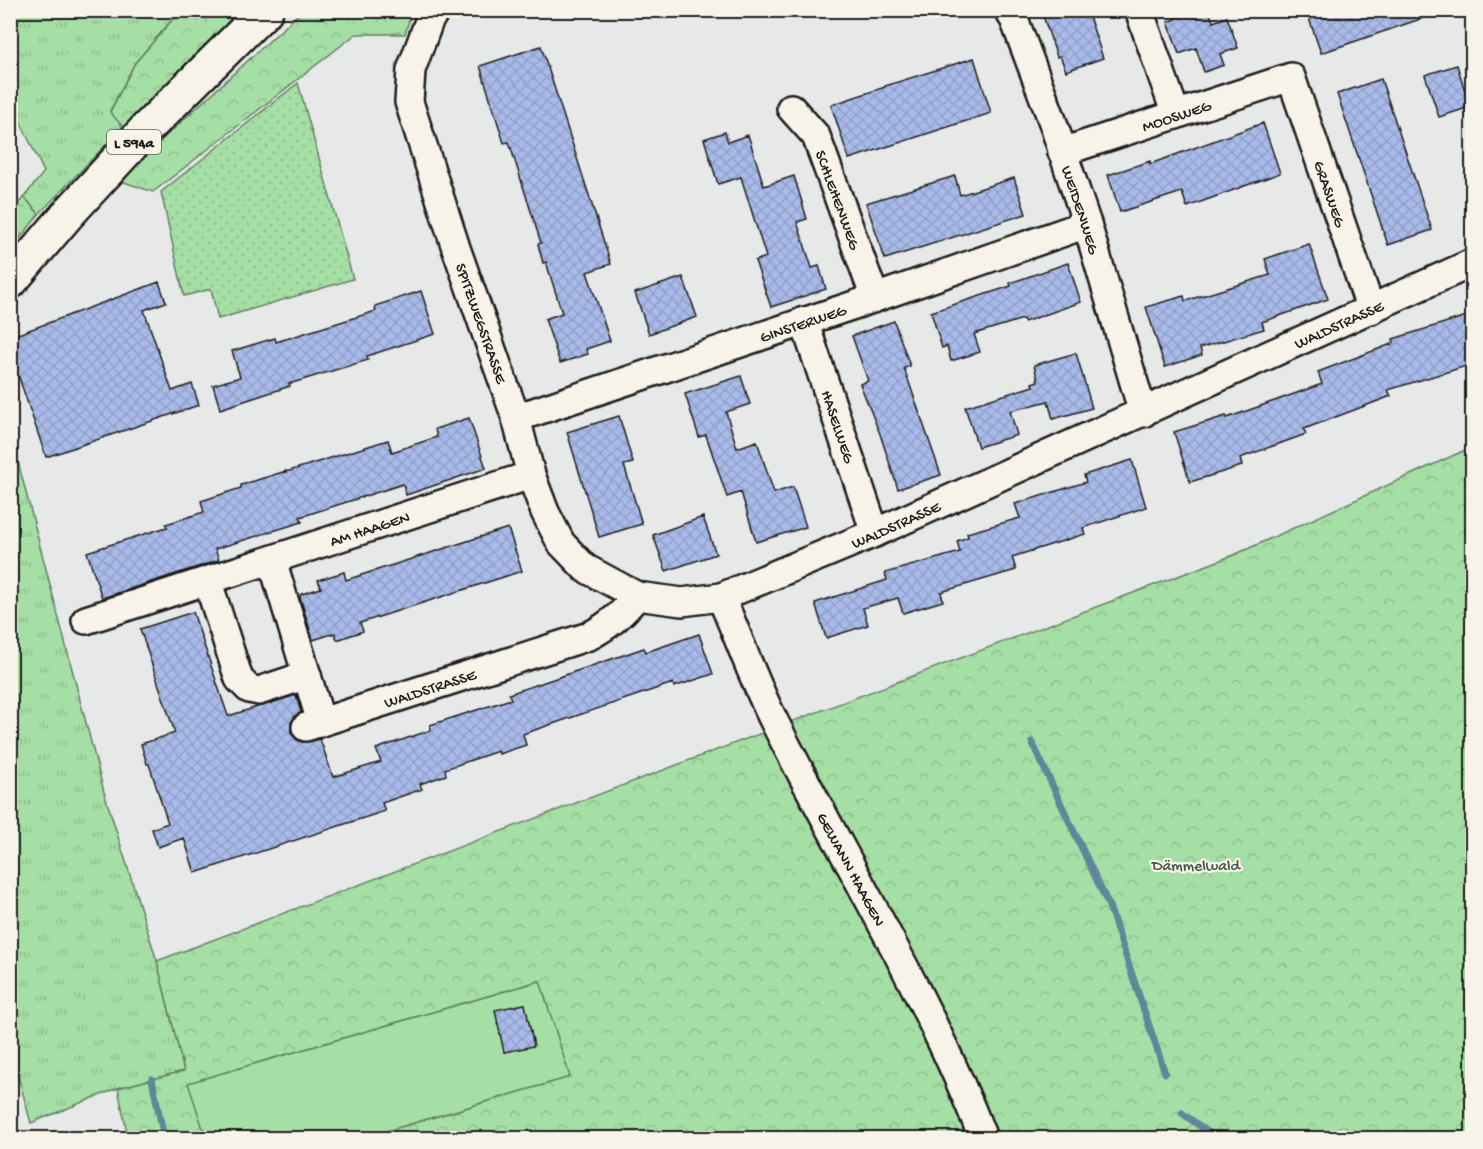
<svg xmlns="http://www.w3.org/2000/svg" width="1483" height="1149" font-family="'Gochi Hand',sans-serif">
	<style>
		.grass { fill: url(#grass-tufts); stroke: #607e60; stroke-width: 1.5 }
		.forest { fill: url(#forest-crowns); stroke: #607e60; stroke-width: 1.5 }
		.park { fill: url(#park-dots); stroke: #607e60; stroke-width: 1.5 }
		.pitch { fill: #a5dfa5; stroke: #607e60; stroke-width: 1.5 }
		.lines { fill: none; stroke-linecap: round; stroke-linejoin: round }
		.stream { stroke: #5f8799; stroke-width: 7 }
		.building { fill: url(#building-cross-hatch); stroke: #1c1c1c; stroke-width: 1.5 }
		.street-casing { stroke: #1c1c1c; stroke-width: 32 }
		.primary-casing { stroke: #1c1c1c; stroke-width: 38 }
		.street { stroke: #f7f3e8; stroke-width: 27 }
		.primary { stroke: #f7f3e8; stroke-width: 33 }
		.labels { text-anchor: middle; stroke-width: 4.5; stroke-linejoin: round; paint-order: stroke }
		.shield { fill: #f7f3e8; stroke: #5e5c59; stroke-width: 1.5 }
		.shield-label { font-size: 15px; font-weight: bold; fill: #1c1c1c }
		.street-label { font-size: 16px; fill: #1c1c1c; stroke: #f7f3e8 }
		.park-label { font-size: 16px; fill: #455645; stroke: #f7f3e8 }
	</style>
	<defs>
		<pattern id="grass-tufts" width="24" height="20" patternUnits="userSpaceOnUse" patternTransform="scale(1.5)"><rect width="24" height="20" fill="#a5dfa5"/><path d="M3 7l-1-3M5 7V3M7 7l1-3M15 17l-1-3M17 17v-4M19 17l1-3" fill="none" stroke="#8dbf8d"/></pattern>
		<pattern id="forest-crowns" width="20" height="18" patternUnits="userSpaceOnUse" patternTransform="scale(1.5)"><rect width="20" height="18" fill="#a5dfa5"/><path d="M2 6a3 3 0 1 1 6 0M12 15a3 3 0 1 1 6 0" fill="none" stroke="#8dbf8d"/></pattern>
		<pattern id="park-dots" width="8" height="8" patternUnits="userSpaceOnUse" patternTransform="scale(1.5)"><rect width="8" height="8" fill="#a5dfa5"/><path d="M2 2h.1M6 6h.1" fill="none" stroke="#8dbf8d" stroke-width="1.8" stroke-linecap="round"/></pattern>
		<pattern id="building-cross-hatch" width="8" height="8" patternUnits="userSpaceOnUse" patternTransform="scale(1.5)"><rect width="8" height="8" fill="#a8bae9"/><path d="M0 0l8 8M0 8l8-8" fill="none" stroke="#909fc7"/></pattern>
	</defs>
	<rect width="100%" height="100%" fill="#e7e8e8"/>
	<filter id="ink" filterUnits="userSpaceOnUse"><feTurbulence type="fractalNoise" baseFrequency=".0167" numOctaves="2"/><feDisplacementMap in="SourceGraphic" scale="12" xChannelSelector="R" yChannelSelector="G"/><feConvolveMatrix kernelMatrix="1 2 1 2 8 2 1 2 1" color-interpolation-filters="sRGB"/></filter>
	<g filter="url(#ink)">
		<path class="grass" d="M11 11H180L135 63 110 111 123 127 39 214 24 197 44 172 11 102Z
			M10 431 104 792 157 961 184 1071 118 1088 31 1123 10 1047Z"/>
		<path class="forest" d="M180 11H244L123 127 110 112 135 63Z
			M302 11H412L405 34H356L153 192 118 180Z
			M24 197 39 214 11 250V212Z
			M1472 447V1138H363L569 1077 539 981 189 1083 206 1138H128L118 1088 184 1071 157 961 1234 555Z"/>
		<path class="park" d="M298 83 353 279 218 319 211 289 184 296 161 192Z"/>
		<path class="pitch" d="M540 981 570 1077 363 1138H206L188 1083Z"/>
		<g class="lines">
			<path class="stream" d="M1032 742 1109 906 1165 1073
				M152 1079 164 1138
				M1182 1113 1216 1138"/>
		</g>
		<path class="building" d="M1041 10H1087L1103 58 1066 71 1060 56 1057 57Z
			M1173 10H1209L1213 22 1227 17 1238 48 1220 54 1224 65 1204 72 1196 48 1179 54 1168 22 1176 19Z
			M1306 10H1434L1435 14 1321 53Z
			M541 46 611 264 587 272 610 341 586 349 588 354 560 363 545 319 562 313 546 262 543 263 538 244 541 243 509 142 504 143 480 66Z
			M974 58 991 113 849 159 831 105 885 87V86Z
			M1457 65 1470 107 1439 117 1425 75Z
			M1381 79 1432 230 1388 245 1337 94Z
			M1263 123 1280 173 1187 207 1182 192 1120 212 1108 175 1150 161V164Z
			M725 132 728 142 748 135 764 186 794 176 807 219 797 222 812 268 819 266 826 289 771 307 755 261 766 257 741 177 718 184 704 139Z
			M955 176 960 195 1014 178 1026 214 885 259 866 203Z
			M1309 244 1328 299 1262 322 1264 329 1200 348 1202 355 1165 367 1146 307 1184 296 1185 301 1270 275 1265 259Z
			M1068 263 1081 302 1024 322 1023 319 974 334 980 352 951 361 947 346 942 348 931 312 1011 286 1010 283Z
			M683 277 697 317 649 334 635 293Z
			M159 282 166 302 144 310 172 391 192 384 199 405 46 457 10 351V337Z
			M421 291 435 334 367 356 368 360 289 384 290 386 220 409 213 385 240 377 232 351 275 338 276 342 376 311 375 306Z
			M1473 314V364L1388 390 1391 396 1304 429 1306 434 1240 458 1242 466 1190 482 1174 432 1226 416 1227 418 1322 384 1318 372 1394 343 1393 339Z
			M894 321 910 366 904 368 941 475 898 489 880 434 860 384 868 381 852 336Z
			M1076 353 1092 408 1053 419 1048 401 1010 411 1017 435 978 447 965 407 1033 386 1032 383 1038 381 1034 365Z
			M741 376 750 404 726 412 737 448 757 441 774 493 793 487 806 527 756 542 741 492 727 497 706 435 699 437 685 394Z
			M619 416 633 463 624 465 642 524 599 537 567 432Z
			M469 418 486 468 406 495 403 484 300 517 302 522 215 549 219 560 102 598 87 552 167 527 166 524 204 512 201 501 241 488V485L286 471V472L388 440 392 452 437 437 435 429Z
			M1132 460 1146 507 1083 528 1085 534 1012 557 1016 570 941 592 943 601 903 613 898 598 863 608 868 625 826 638 815 603 887 580 885 573 960 552 957 541 968 537 967 533 1020 518 1015 504 1086 482 1084 475Z
			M703 517 716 554 666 571 653 535Z
			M508 528 522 571 360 623 363 631 337 640 335 633 313 640 300 597 301 594 321 588 318 580 344 572 346 580Z
			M193 612 228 716 296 695 301 712 295 716 291 723V732L296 739 302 742 320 739 333 777 381 762 376 749 431 730 430 725 511 699 509 694 644 648 646 652 699 634 713 674 674 687 673 683 523 734 526 745 499 754 498 751 445 769 446 775 420 784 422 789 382 803 385 811 195 873 184 838 158 847 152 829 168 823 149 764H147L141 744 175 733 140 629Z
			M525 1004 534 1046 504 1052 495 1010Z"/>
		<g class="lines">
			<g class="street-casing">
				<g id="street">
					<path id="s1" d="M436 10 429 21 411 70 409 102 456 248 516 418 531 475 545 512 561 543 585 568 637 596 682 602 721 597 875 533 1472 263"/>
					<path id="s2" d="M1008 10 1014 19 1051 117 1087 224 1143 413"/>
					<path d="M1139 10 1176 115"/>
					<path id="s3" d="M791 108 816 136 875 298"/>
					<path id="s4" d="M1062 152 1291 77 1371 310"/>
					<path id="s5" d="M804 321 875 533"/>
					<path id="s6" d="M516 418 875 298 1087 224"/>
					<path d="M272 560 321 722"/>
					<path d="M208 582 239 679 249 689 259 691 307 675"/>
					<path id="s7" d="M721 597C739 638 754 682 775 723 845 861 927 994 983 1138"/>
					<path id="s8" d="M86 620 531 475"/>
					<path id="s9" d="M306 727 589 636C610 625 623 613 637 596"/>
				</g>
			</g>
			<g class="primary-casing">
				<path id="primary" d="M10 282 67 215 148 127 266 10"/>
			</g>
			<use href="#street" class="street"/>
			<use href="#primary" class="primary"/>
		</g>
	</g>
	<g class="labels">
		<rect class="shield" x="107" y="130" width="54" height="24" rx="4.5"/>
		<g class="shield-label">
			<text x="134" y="147">L 594a</text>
		</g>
		<g class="street-label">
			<text dy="6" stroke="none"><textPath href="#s4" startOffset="120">MOOSWEG</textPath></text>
			<text dy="6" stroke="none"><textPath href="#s4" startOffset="364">GRASWEG</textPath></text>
			<text dy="6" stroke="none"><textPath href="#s3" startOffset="105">SCHLEHENWEG</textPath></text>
			<text dy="6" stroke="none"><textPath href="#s2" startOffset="213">WEIDENWEG</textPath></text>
			<text dy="6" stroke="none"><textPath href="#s1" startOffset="330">SPITZWEGSTRASSE</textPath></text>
			<text dy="6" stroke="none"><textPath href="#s6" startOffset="302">GINSTERWEG</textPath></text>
			<text dy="6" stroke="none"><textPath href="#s1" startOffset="1418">WALDSTRASSE</textPath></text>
			<text dy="6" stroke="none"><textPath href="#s5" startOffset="111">HASELWEG</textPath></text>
			<text dy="6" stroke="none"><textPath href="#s1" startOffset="932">WALDSTRASSE</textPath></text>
			<text dy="6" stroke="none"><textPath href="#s8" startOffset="298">AM HAAGEN</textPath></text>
			<text dy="6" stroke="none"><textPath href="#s9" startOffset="130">WALDSTRASSE</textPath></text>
			<text dy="6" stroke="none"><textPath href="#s7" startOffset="302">GEWANN HAAGEN</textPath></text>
		</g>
		<g class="park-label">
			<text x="1196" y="870">Dämmelwald</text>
		</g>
	</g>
	<rect width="1483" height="1149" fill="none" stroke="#f7f3e8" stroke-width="36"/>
	<rect x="18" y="18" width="1447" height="1113" fill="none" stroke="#1c1c1c" stroke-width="2" filter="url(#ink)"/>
</svg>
